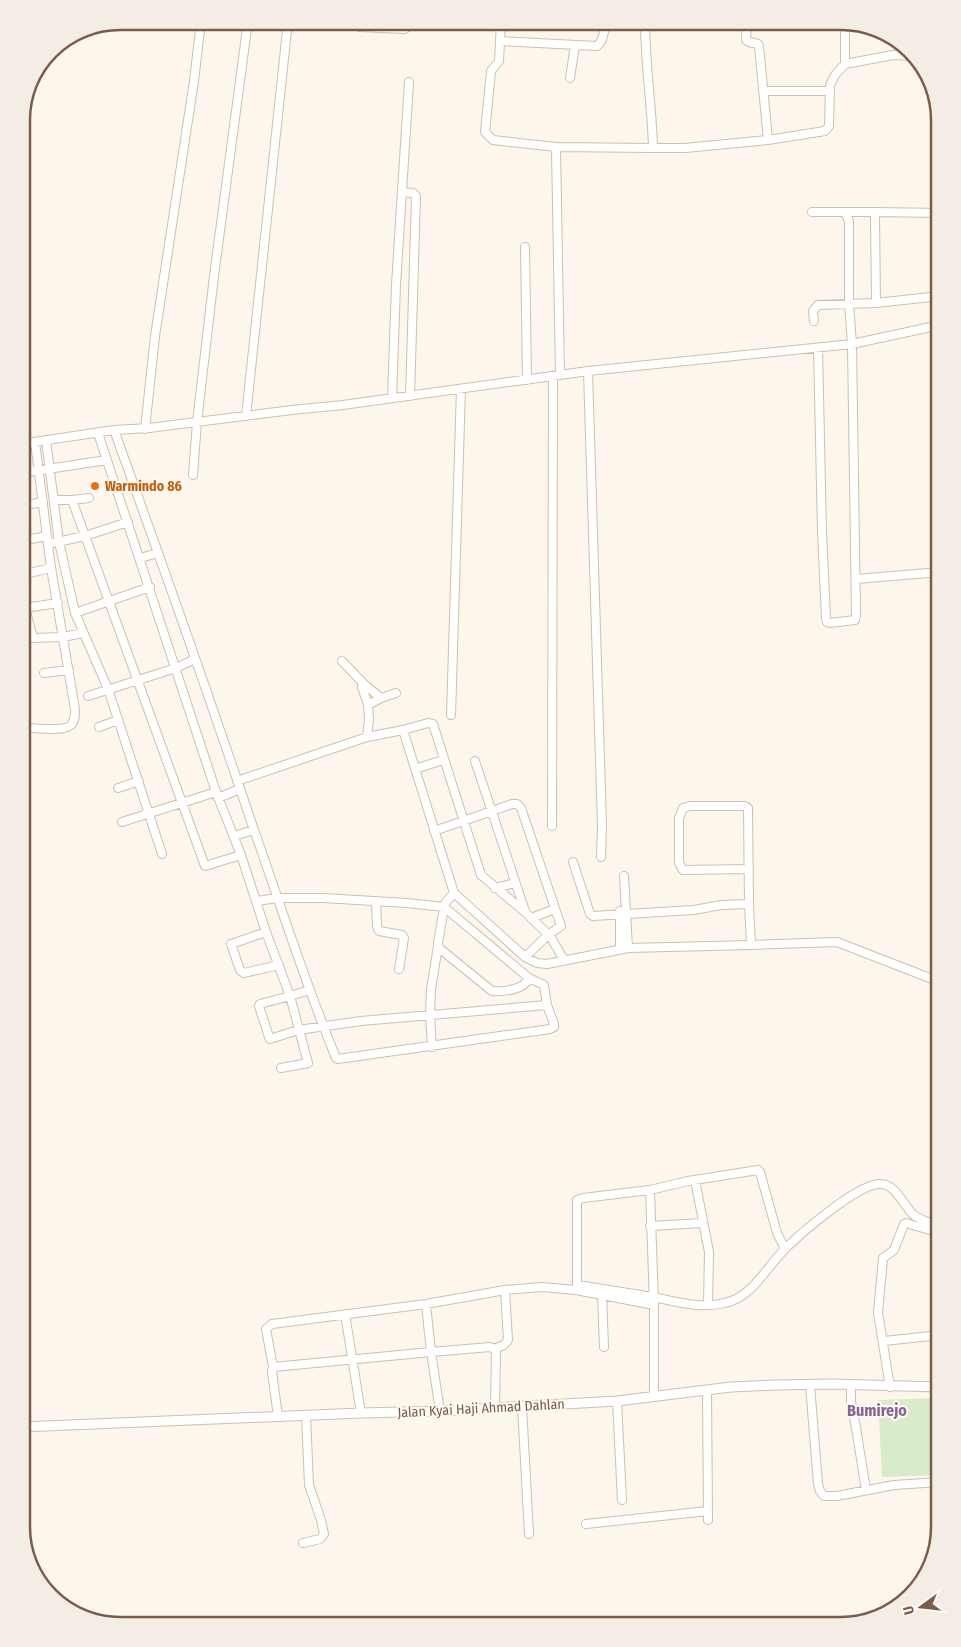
<svg xmlns="http://www.w3.org/2000/svg" width="961" height="1647" font-family="'Fira Sans Condensed',sans-serif">
	<style>
		.green { fill: #d8ecc9 }
		.lines { fill: none; stroke-linecap: round; stroke-linejoin: round }
		.minor-casing { stroke: #d1beb0; stroke-width: 10 }
		.tertiary-casing { stroke: #d1beb0; stroke-width: 11 }
		.minor { stroke: #fff; stroke-width: 8 }
		.tertiary { stroke: #fff; stroke-width: 9 }
		.food-dot { fill: #e8710a; stroke: #fffaf3; stroke-width: 2 }
		.labels { text-anchor: middle; stroke-width: 4; stroke-linejoin: round; paint-order: stroke }
		.food-label { font-size: 14px; font-weight: bold; fill: #c56008; stroke: #fffaf3; text-anchor: start }
		.street-label { font-size: 14px; fill: #7a5c4d; stroke: #fffaf3 }
		.quarter-label { font-size: 16px; font-weight: bold; fill: #846695; stroke: #fffaf3 }
		.rim { fill: none; stroke: #7a5c4d; stroke-width: 2.5 }
	</style>
	<rect width="100%" height="100%" fill="#fdf6ec"/>
	<path class="green" d="M940 1398V1475L882 1477 878 1400Z"/>
	<g class="lines">
		<g class="minor-casing">
			<path id="minor" d="M501 21 499 61 491 71 485 132 493 140 556 147 560 375
				M645 21C645 64 652 106 653 148H685L768 140 825 131 829 126 830 85 835 75 845 64 893 55 912 56
				M747 21 746 40 749 42 758 44 759 46 768 140
				M360 27 405 29 407 27 408 21
				M500 41 597 46C604 41 604 30 606 21
				M845 64V21
				M570 78 575 45
				M763 91H830
				M556 147 653 148
				M402 192 413 193 416 196 410 396
				M812 212H845L849 221V304L852 344 856 615 855 620 830 623 827 622 826 618 822 532 818 348
				M845 212H875
				M525 247 527 380
				M940 296 876 303 875 216V212L940 213
				M814 321 813 311 818 305 876 303
				M588 371 602 825 601 857
				M392 398 396 285 409 82
				M246 416 288 21
				M145 429 155 336 194 81 201 21
				M114 430C162 563 209 696 254 830 281 906 305 983 336 1058L338 1059 550 1029 554 1027V1024L547 1005
				M98 433 216 792 241 855 266 932 290 996 260 1004 259 1006 269 1037 270 1039 298 1030 361 1021 547 1005 544 985 529 978 444 907 407 903 323 898H277L257 901
				M46 440 59 542 75 613
				M21 444 114 430 149 428 292 410 343 405 588 371 852 344 940 325
				M21 473 107 460
				M193 475 197 422 214 276 248 21
				M54 500H72L89 498
				M72 500 205 866 241 855
				M21 506 43 502
				M21 541 47 536
				M48 544 85 536 128 522
				M140 558 158 553
				M21 575 51 568
				M856 579 940 572
				M150 587 75 613 108 689 162 854
				M58 603 25 608 33 638 63 637 83 633
				M342 661 365 685
				M44 673 69 670
				M88 696 176 668 195 659
				M368 705 381 698 396 693
				M451 715 461 389
				M21 727C32 728 64 732 71 725 75 721 75 715 75 709L51 568 35 442
				M99 727 118 720
				M403 730 428 723 433 724 481 875 526 913 550 936 564 960
				M367 737 369 719 368 705 362 687 365 685 381 698
				M475 761 525 911
				M415 769 443 760
				M237 781 367 737 403 730 454 893 446 902 444 907 438 943 439 948 492 991C503 992 524 990 529 978
				M118 788 139 781
				M218 798 240 789
				M122 822 216 792
				M552 826 553 376
				M434 831 512 804H517L521 808 561 926 548 935 525 957
				M234 836 254 830
				M573 862 590 914 593 916 694 910 721 905 749 904 751 945 837 942 940 982
				M495 888 515 883
				M454 893 525 957 537 963 547 964 628 948 624 876
				M376 901 377 926 379 931 402 935 404 938 399 969
				M749 904 748 808 745 806H690L683 808 679 818V863L683 870 749 869
				M531 918 555 909
				M266 932 231 944 240 970 244 973 279 965
				M628 948 751 945
				M620 949V911
				M432 1047 430 1016 431 989 438 946
				M281 1068 308 1063 290 996 310 990
				M695 1180 709 1252 708 1305
				M650 1190 654 1303V1396
				M650 1226 703 1223
				M578 1285C603 1289 628 1293 653 1297 677 1302 700 1309 725 1303 753 1297 766 1267 786 1248 802 1232 857 1185 879 1184 897 1183 903 1207 915 1216 922 1220 932 1224 940 1225
				M577 1288V1200L583 1198 650 1190 688 1181 758 1170 760 1172 777 1233 785 1249
				M602 1295 604 1347
				M345 1314 361 1413
				M884 1341 940 1335
				M494 1349 504 1345 508 1340 505 1290
				M273 1367 431 1352 426 1304
				M810 1385 818 1484 820 1491 824 1496H837L894 1485 940 1482
				M851 1386V1402L855 1422 866 1490
				M890 1387 878 1313 883 1258 894 1250 904 1224 906 1223 940 1233
				M707 1390 708 1520
				M617 1401 622 1500
				M522 1406 529 1534
				M440 1411 431 1352 490 1347 494 1349 496 1352 495 1408
				M278 1417 272 1371 273 1367 266 1329 272 1324 426 1304 505 1290 542 1287 576 1290 654 1305
				M586 1524 708 1511
				M303 1543 320 1539 324 1534 321 1520 309 1485 306 1416"/>
		</g>
		<g class="tertiary-casing">
			<path id="tertiary" d="M21 1427 361 1413 440 1411 617 1401 731 1387 776 1385 832 1384 940 1387"/>
		</g>
		<use href="#minor" class="minor"/>
		<use href="#tertiary" class="tertiary"/>
	</g>
	<circle class="food-dot" cx="95" cy="486" r="5"/>
	<g class="labels">
		<g class="food-label">
			<text x="105" y="491">Warmindo 86</text>
		</g>
		<g class="street-label">
			<text transform="translate(481 1408) rotate(-3)" y="5">Jalan Kyai Haji Ahmad Dahlan</text>
		</g>
		<g class="quarter-label">
			<text x="877" y="1416">Bumirejo</text>
		</g>
	</g>
	<path d="M0 0H961V1647H0ZM120 30H841A90 90 0 0 1 931 120V1527A90 90 0 0 1 841 1617H120A90 90 0 0 1 30 1527V120A90 90 0 0 1 120 30Z" fill="#f4ede6" fill-rule="evenodd"/>
	<path class="rim" d="M120 30H841A90 90 0 0 1 931 120V1527A90 90 0 0 1 841 1617H120A90 90 0 0 1 30 1527V120A90 90 0 0 1 120 30Z"/>
	<g transform="translate(921 1607) rotate(255)" stroke="#fffaf3" stroke-width="4" paint-order="stroke">
	<path d="M0-4L9 19L0 12L-9 19Z" fill="#7a5c4d"/>
	<text y="-8" font-size="14" font-weight="bold" text-anchor="middle" fill="#7a5c4d">U</text>
	</g>
</svg>
